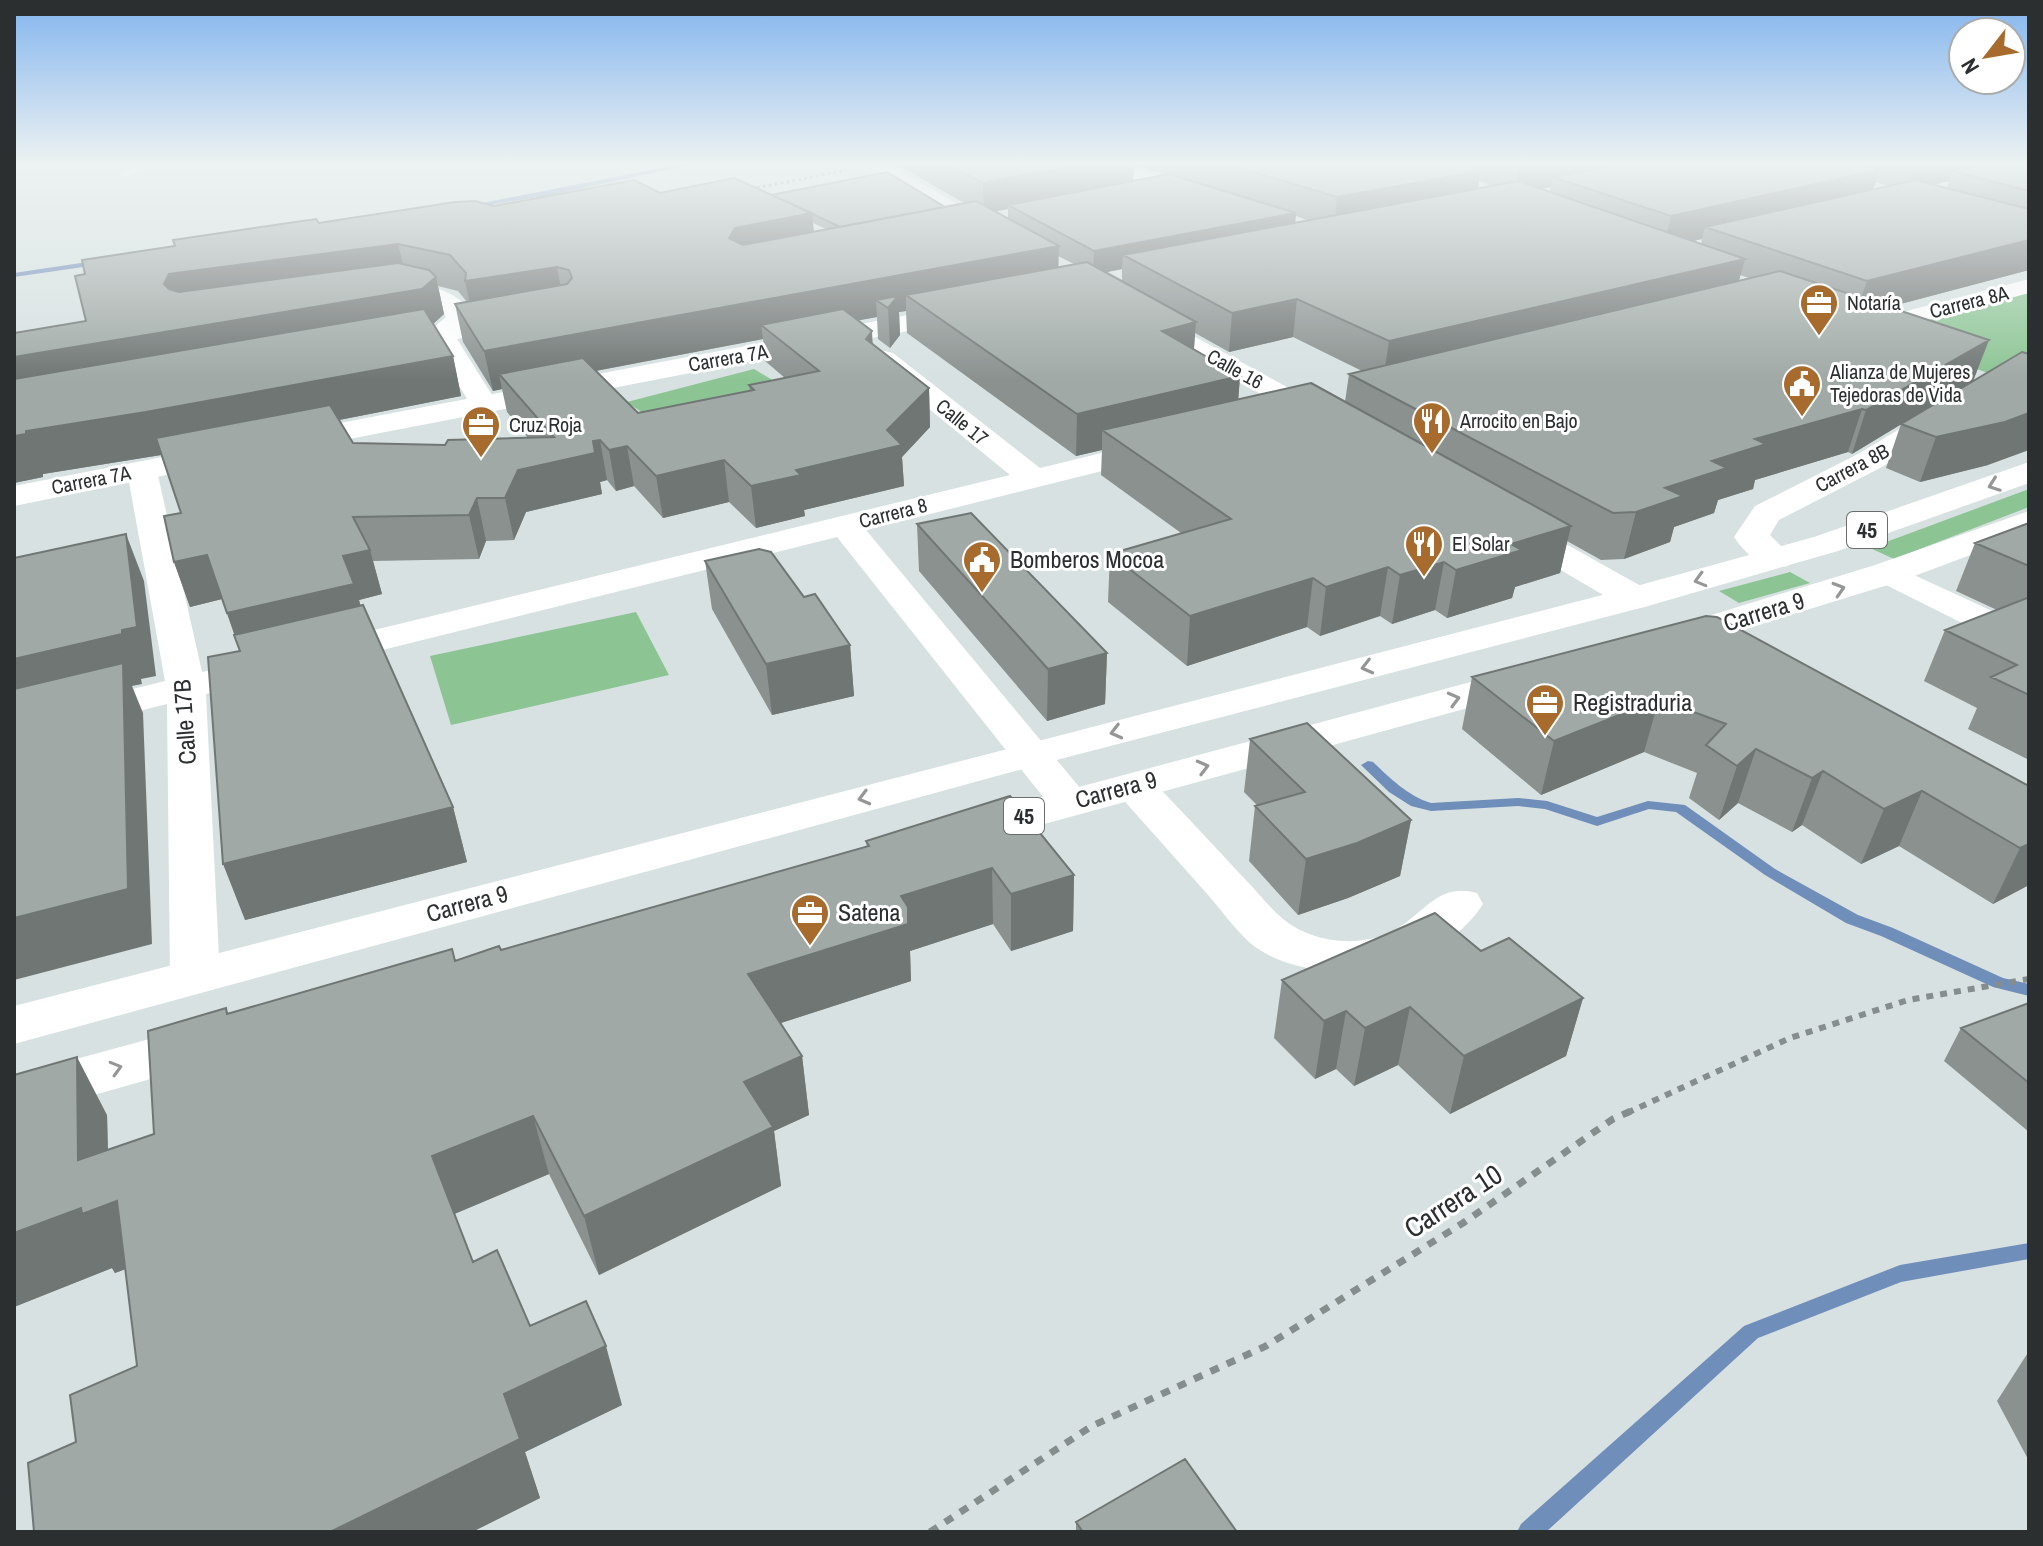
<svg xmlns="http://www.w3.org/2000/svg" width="2043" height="1546" font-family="'Archivo Narrow',sans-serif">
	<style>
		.green { fill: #8cc593 }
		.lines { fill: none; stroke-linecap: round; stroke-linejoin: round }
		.stream { fill: #708eba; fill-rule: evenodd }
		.path-far2 { stroke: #868d8d; stroke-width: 3; stroke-dasharray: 3 3; stroke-linecap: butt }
		.path-far1 { stroke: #868d8d; stroke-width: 6; stroke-dasharray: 7 7; stroke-linecap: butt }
		.path { stroke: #868d8d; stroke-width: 7; stroke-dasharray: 9 9; stroke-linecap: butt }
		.lane { fill: #fff; fill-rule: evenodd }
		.street { fill: #fff; fill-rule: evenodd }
		.secondary { fill: #fff; fill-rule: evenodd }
		.highway { fill: #fff; fill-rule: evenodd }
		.wall { fill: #8a918f; fill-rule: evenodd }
		.shaded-wall { fill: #707674 }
		.building { fill: #a0a9a6; stroke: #707674; stroke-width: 2 }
		.oneway { stroke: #959797 }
		.labels { text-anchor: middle; stroke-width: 6; stroke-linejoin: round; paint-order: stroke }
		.far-street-label { font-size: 20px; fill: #2b2f2f; stroke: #fff }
		.far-poi-label { font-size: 20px; fill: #2b2f2f; stroke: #fff; text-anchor: start }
		.shield { fill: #fff; stroke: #6b6d6d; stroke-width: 2 }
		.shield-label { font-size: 22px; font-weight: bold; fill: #2b2f2f }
		.poi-label { font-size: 24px; fill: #2b2f2f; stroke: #fff; text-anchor: start }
		.street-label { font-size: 24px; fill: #2b2f2f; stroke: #fff }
		.near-street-label { font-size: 28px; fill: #2b2f2f; stroke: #fff }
	</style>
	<rect width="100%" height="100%" fill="#d7e1e1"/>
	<path class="green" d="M2029 287V356L1999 377 1868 330Z
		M754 369 796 394 667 430 627 402Z
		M2029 489V507L1894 559 1870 548Z
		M1790 572 1810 583 1739 603 1719 591Z
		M636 612 669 675 451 725 430 656Z"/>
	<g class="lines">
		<path class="stream" d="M682 164H694L550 195 465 209 462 207Z
			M101 260 105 262 104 264 14 277V273Z
			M1368 761 1373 762C1390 778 1408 796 1431 803L1518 798 1547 801 1597 817 1648 801 1685 805 1775 869 1858 915 1893 928 2003 978 2029 984V996L1993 987 1881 936 1846 923 1765 875 1676 812 1649 809 1597 826 1545 809 1518 806 1431 811 1411 806 1389 792 1361 765Z
			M2029 1243V1259L1901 1282 1758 1338 1546 1532H1517L1521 1524 1744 1326 1900 1265Z"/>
		<path class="path-far2" d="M751 189 847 170"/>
		<path class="path-far1" d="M1627 1113 1790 1038 1908 1000 2029 979"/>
		<path class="path" d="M930 1532 1092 1426 1266 1346 1463 1223 1613 1119 1631 1111"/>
		<path class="lane" d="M139 164H151L127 176 119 174Z"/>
		<path class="street" d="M866 164H890L1007 234 1004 239H988Z
			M1093 164H1122L1209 192 1212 196 1209 200H1195L1096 168Z
			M2029 279V293L1862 338 1853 335 1849 330 1853 325Z
			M403 283C429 284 456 290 471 312L470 322 517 313 526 316 530 321 526 326 457 339 497 403 493 409 483 411 473 409 434 343 385 352 376 350 372 344 376 338 433 328 446 317C434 289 397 302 373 296L370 291 373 286Z
			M1144 309 1333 412 1337 418 1333 424 1323 427 1313 424 1135 322 1131 317 1135 312Z
			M884 351 893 353 1040 468 1155 440 1166 443 1170 449 1166 455 866 530 1085 794 1092 803 1085 812 1070 816 1055 812 837 537 206 694 220 977 213 989 195 994 177 989 170 977 167 704 14 742V718L165 681 127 471 131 464 142 462 153 464 157 471 202 672 1010 475 875 365 871 359 875 353Z
			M1513 518 1525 521 1648 590 1653 598 1648 606 1635 609 1622 606 1501 535 1497 528 1501 521Z
			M1888 563 2029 628V653L2016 650 1876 580 1871 573 1876 566Z
			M1134 773 1149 777C1180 810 1211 842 1241 875 1255 889 1268 906 1283 919 1313 944 1365 949 1398 928 1427 910 1439 883 1477 893L1483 904C1464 934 1429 957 1395 966 1351 978 1285 973 1249 942 1234 928 1222 911 1209 896 1179 862 1149 829 1119 795L1113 786 1119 777Z"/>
		<path class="secondary" d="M966 304 975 306 979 312 975 318 287 451 276 449 271 442 276 435 287 433Z
			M2029 355V375L1880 468 1779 520 1770 535 1793 558 1788 566C1764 571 1747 556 1734 537L1755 506 1858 454 2019 357Z
			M224 445 235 447 240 454 235 461 14 506V486Z"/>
		<path class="highway" d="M2029 462V483L1838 551 1648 606 1045 763 14 1044V1006L1622 590 1814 537Z
			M2029 511V533L1901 581 1670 652 1656 648 1651 640 1656 632 1875 565Z
			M1527 667 1541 670 1547 679 1541 688 968 845 952 841 945 831 952 821Z
			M208 1023 227 1029 235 1043 227 1057 14 1118V1076Z"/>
	</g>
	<path class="wall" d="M896 164H2029V270L1889 307 1989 340 1973 381 1988 465 1920 482 1886 468 1901 424 1852 454 1848 452 1755 480 1753 489 1718 500 1714 513 1674 527 1670 542 1624 559 1601 560 1567 541 1560 573 1515 587 1512 598 1447 618 1435 610 1392 624 1380 616 1320 636 1307 627 1187 666 1108 602 1110 554 1181 533 1101 475 1102 450 1076 456 907 333 906 311 899 312 900 335 890 348 878 339 877 317 858 320 873 344 929 388 930 427 902 457 904 486 804 510 805 516 756 528 729 502 663 518 634 486 616 491 607 480 600 482 602 494 526 512 514 540 486 541 479 559 373 561 382 594 359 600 360 605 453 807 467 862 245 920 240 651 222 599 190 607 174 562 181 513 161 455 43 474V477L14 483V333L86 321 85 274 175 246 319 223 494 206 660 193 772 195 945 207 964 203ZM1134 165 1164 174 1133 180ZM1479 181 1492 186 1478 188ZM1949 181 1947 188 1934 185ZM1876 182 1888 186 1873 189ZM1551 187 1550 192 1542 189ZM1008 209V219L995 211ZM1296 216 1307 220 1295 222ZM813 223 826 229 814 232ZM1702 239 1701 244 1693 241ZM1058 256 1074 264 1058 267ZM1122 269V281L1106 272ZM1740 275 1749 278 1739 280ZM438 286 458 291 467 302 455 304 463 342 493 391 502 389 507 412 528 438 445 445 353 443 339 420 461 396 453 356 433 324 444 314ZM1195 333 1229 352 1293 337 1362 371 1349 374 1345 402 1238 400 1240 376 1194 349ZM763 339 765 361 785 378 749 385 750 391 638 413 596 371Z
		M2029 523V760L1968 729 1977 708 1924 681 1945 630 1997 610 1956 591 1975 543Z
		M917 524 1107 653 1105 704 1047 721 919 571Z
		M705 561 804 597 850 645 854 696 772 715 712 609Z
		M1706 616 2029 786V885L1993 904 1899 846 1861 864 1802 825 1792 832 1738 803 1719 820 1689 798 1697 773 1644 752 1541 795 1462 729 1472 677Z
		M1250 739 1411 820 1400 876 1348 898 1298 915 1249 861 1255 806H1258L1244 792Z
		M866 841 1074 875 1073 931 1011 951 993 924 910 951 911 981 781 1023 802 1056 809 1115 774 1131 781 1186 599 1275 549 1174 454 1214 473 1262 530 1326 622 1405 525 1452 540 1498 472 1532H34L76 1442 137 1366 126 1269 115 1273 112 1268 14 1307 107 1115 108 1150 154 1134 226 1008 228 1013 501 950 867 847Z
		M1481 951 1583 998 1566 1056 1450 1114 1398 1065 1354 1086 1336 1069 1315 1079 1274 1038 1282 980Z
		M2029 1003V1132L1944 1061 1961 1028Z
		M2029 1351V1461L1997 1401Z
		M1076 1522 1237 1532H1076Z"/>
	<path class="shaded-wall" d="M1083 164H1134L1133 183 1008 205V209L984 214 983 183Z
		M1520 164H1677L1553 177 1551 187 1515 194Z
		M1915 164H2025L1952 171 1949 181 1906 191Z
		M1879 170 1870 200 1705 227 1702 239 1663 248 1671 216Z
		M1481 171 1476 201 1334 229 1337 197Z
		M812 213 815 247 738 263 729 238 735 228Z
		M1296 213 1294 236 1123 255 1122 269 1093 275 1094 251Z
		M2029 240V270L1855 316 1867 281Z
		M398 244 407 279 181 311 164 284 169 274Z
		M1059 246 1058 282 906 295V311L899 312 900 335 890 348 888 308 876 300 877 317 776 336 761 325 763 339 510 387 499 374 502 389 493 391 484 351Z
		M1745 259 1735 295 1383 381 1389 341Z
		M557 267 564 303 473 318 465 281Z
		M436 277 444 314 431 326 14 400V357Z
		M1297 299 1293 337 1229 352 1232 313Z
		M1196 322 1193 360 1162 331Z
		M872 331 874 368 866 339Z
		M1989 340 1973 381 1852 454 1866 410Z
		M453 356 461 396 161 455 43 474V477L14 483V436L26 431Z
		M1240 376 1237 417 1102 430V450L1076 456 1077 414Z
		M929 388 930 427 902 457 904 486 804 510 805 516 756 528 751 486 796 470 887 430Z
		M1862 409 1848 452 1755 480 1753 489 1718 500 1714 513 1674 527 1670 542 1624 559 1636 512 1665 488 1712 461 1755 439Z
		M2029 413V450L1988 465 1920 482 1936 437Z
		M600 440 607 480 600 482 602 494 526 512 514 540 505 498 518 470Z
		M627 446 634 486 616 491 609 450Z
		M724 460 729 502 663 518 656 476Z
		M477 498 486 541 479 559 469 515Z
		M1571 526 1560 573 1515 587 1512 598 1447 618 1456 570 1511 544Z
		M126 534 144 581 156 676 141 679 142 684 132 686 143 713 152 944 14 980V659Z
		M370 550 382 594 359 600 367 629 243 659 227 613 343 556Z
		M207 555 222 599 190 607 174 562Z
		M1444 562 1435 610 1392 624 1400 575Z
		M1388 567 1380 616 1320 636 1326 587Z
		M1313 578 1307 627 1187 666 1190 616Z
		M850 645 854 696 772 715 766 664Z
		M1107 653 1105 704 1047 721 1048 669Z
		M1659 699 1644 752 1541 795 1554 741Z
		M1756 749 1738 803 1719 820 1737 766Z
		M1823 771 1802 825 1792 832 1812 778Z
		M1922 791 1899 846 1861 864 1884 809Z
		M453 807 467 862 245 920 223 864Z
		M1411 820 1400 876 1348 898 1298 915 1306 859Z
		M2029 844V885L1993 904 2020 848Z
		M992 868 993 924 910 951 911 981 756 1031 748 974 901 896Z
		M1074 875 1073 931 1011 951V894Z
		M1583 998 1566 1056 1450 1114 1464 1056Z
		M1410 1007 1398 1065 1354 1086 1365 1028Z
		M1346 1011 1336 1069 1315 1079 1324 1021Z
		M802 1056 809 1115 774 1131 781 1186 599 1275 584 1216 744 1082Z
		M77 1057 107 1115 109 1204 117 1201 149 1260 115 1273 112 1268 14 1307V1233L78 1160Z
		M533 1116 549 1174 452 1215 432 1156Z
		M606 1346 622 1405 525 1452 540 1498 472 1532H330L504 1394Z"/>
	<path class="building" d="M947 164H1083L983 183Z
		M1227 164H1462L1481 171 1337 197Z
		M1623 164H1858L1879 170 1671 216 1553 177Z
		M1984 164H2029V191L1952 171Z
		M887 172 945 207 840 227 772 195Z
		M1169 174 1296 213 1094 251 1008 205Z
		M734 178 812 213 735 228 729 238 743 245 976 201 1059 246 484 351 455 304 567 284 572 278 569 270 557 267 465 281 466 273 450 255 398 244 169 274 164 284 169 289 179 292 398 263 429 270 436 277 422 289 14 357V333L86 321 75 276 85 274 82 260 175 246 173 240 316 219 319 223 455 202 475 201 494 206 634 180 660 193Z
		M1915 180 2029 209V240L1867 281 1705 227Z
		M1518 181 1745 259 1389 341 1297 299 1232 313 1123 255Z
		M1087 262 1196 322 1162 331 1240 376 1077 414 906 295Z
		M1780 271 1989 340 1866 410 1862 409 1755 439 1766 444 1712 461 1727 468 1665 488 1683 496 1636 512 1613 513 1349 374Z
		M898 296 888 308 876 300Z
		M424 309 453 356 146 412 26 431V434L14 436V379Z
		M843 309 872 331 866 339 929 388 887 430 902 445 796 470 801 475 751 486 724 460 656 476 627 446 609 450 600 440 593 441 595 453 518 470 505 498H477L469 515 353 517 370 550 343 556 354 584 227 613 207 555 174 562 164 516 181 513 156 438 330 405 353 443 445 445 448 440 554 437 499 374 583 358 638 413 754 390 749 385 819 371 761 325Z
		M2022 352 2029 354V413L2005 422 1936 437 1901 424Z
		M1311 383 1571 526 1511 544 1522 550 1456 570 1444 562 1400 575 1388 567 1326 587 1313 578 1190 616 1110 554 1231 519 1102 430Z
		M971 513 1107 653 1048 669 917 524Z
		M2029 523V566L1975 543Z
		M126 534 137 627 122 630V634L14 659V558Z
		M759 549 771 552 804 597 815 594 850 645 766 664 705 561Z
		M2027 598 2029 599V695L1991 677 2017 665 1945 630Z
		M363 605 453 807 223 864 208 657 240 651 234 635Z
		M1706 616 1717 617 2029 786V844L2020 848 1922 791 1884 809 1823 771 1812 778 1756 749 1737 766 1706 745 1726 724 1659 699 1554 741 1472 677Z
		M123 663 128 889 14 918V689Z
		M1307 723 1411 820 1357 843 1306 859 1255 806 1305 792 1250 739Z
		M1010 796 1074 875 1011 894 992 868 901 896 908 907V924L748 974 802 1056 744 1082 773 1127 584 1216 533 1116 432 1156 473 1262 497 1250 530 1326 586 1301 606 1346 504 1394 520 1439 330 1532H34L28 1463 76 1442 70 1395 137 1366 117 1201 82 1214 81 1208 14 1233V1075L77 1057 78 1160 154 1134 148 1031 226 1008 227 1014 452 949 455 961 499 946 501 950 869 846 866 841Z
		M1435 913 1481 951 1509 938 1583 998 1464 1056 1410 1007 1365 1028 1346 1011 1324 1021 1282 980Z
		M2029 1003V1083L1961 1028Z
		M1185 1459 1237 1532H1083L1076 1522Z"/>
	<defs><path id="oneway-chevron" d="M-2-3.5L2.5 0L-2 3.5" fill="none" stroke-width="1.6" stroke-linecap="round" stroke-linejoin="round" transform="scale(2)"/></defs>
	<g class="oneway">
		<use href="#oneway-chevron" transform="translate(1994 485) rotate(160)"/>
		<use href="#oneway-chevron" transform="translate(1700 580) rotate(164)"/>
		<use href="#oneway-chevron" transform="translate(1839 589) rotate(-17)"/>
		<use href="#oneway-chevron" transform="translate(1367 667) rotate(166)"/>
		<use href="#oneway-chevron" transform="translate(1454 699) rotate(-15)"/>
		<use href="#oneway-chevron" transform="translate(1116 732) rotate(166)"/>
		<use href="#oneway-chevron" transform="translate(1203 767) rotate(-15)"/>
		<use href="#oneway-chevron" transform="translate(864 798) rotate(165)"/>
		<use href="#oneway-chevron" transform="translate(116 1068) rotate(-16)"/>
	</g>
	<linearGradient id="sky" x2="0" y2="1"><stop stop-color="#83b5ee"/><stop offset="0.43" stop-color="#edf2f2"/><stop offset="1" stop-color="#edf2f2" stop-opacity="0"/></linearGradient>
	<rect width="2043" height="380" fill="url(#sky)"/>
	<defs>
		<g id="office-pin" transform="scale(2)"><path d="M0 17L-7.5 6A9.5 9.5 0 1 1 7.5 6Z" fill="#a76b2d" stroke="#fff"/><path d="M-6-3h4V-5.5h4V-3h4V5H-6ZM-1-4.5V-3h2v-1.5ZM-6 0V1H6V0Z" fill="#fff"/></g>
		<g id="civic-pin" transform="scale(2)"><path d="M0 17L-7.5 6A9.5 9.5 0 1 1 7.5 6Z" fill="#a76b2d" stroke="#fff"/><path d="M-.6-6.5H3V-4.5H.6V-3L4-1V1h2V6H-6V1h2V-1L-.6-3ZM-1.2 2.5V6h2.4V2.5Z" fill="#fff"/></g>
		<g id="restaurant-pin" transform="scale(2)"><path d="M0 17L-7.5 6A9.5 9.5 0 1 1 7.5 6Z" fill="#a76b2d" stroke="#fff"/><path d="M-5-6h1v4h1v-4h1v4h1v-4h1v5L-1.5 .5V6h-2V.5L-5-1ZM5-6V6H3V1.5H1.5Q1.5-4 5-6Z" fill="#fff"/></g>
	</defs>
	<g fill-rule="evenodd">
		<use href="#office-pin" x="1819" y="303"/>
		<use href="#civic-pin" x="1802" y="384"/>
		<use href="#restaurant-pin" x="1432" y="421"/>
		<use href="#office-pin" x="481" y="425"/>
		<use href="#restaurant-pin" x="1424" y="544"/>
		<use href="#civic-pin" x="982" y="560"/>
		<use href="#office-pin" x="1545" y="703"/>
		<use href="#office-pin" x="810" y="913"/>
	</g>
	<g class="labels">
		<g class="far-street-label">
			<text transform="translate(1969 302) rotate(-14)" y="7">Carrera 8A</text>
			<text transform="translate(728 358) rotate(-10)" y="7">Carrera 7A</text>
			<text transform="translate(1235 369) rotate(29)" y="7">Calle 16</text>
			<text transform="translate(962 422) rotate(39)" y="7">Calle 17</text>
			<text transform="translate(1852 468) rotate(-28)" y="7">Carrera 8B</text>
			<text transform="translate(91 480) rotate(-11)" y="7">Carrera 7A</text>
			<text transform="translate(893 513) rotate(-14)" y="7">Carrera 8</text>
		</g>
		<g class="far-poi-label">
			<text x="1847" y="310">Notaría</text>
			<text x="1830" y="379">Alianza de Mujeres<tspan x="1830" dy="23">Tejedoras de Vida</tspan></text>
			<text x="1460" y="428">Arrocito en Bajo</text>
			<text x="509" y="432">Cruz Roja</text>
			<text x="1452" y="551">El Solar</text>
		</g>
		<g class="shield">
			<rect x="1847" y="512" width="40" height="36" rx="6"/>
			<rect x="1004" y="798" width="40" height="36" rx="6"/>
		</g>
		<g class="shield-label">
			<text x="1867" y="538">45</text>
			<text x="1024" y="824">45</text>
		</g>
		<g class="poi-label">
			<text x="1010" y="568">Bomberos Mocoa</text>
			<text x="1573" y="711">Registraduria</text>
			<text x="838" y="921">Satena</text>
		</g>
		<g class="street-label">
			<text transform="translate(1764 612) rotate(-17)" y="8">Carrera 9</text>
			<text transform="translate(185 722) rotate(-94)" y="8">Calle 17B</text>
			<text transform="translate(1116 790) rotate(-15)" y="8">Carrera 9</text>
			<text transform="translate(467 904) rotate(-15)" y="8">Carrera 9</text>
		</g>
		<g class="near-street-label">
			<text transform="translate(1453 1201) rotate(-33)" y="10">Carrera 10</text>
		</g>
	</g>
	<rect width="2043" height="1546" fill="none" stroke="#2b2f2f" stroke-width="32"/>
	<g transform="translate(1987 56) rotate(239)"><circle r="38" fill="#ffffff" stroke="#aaacac" stroke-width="2"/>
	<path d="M0-6L14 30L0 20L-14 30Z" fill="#a76b2d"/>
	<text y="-12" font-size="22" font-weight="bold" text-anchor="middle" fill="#2b2f2f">N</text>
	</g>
</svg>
